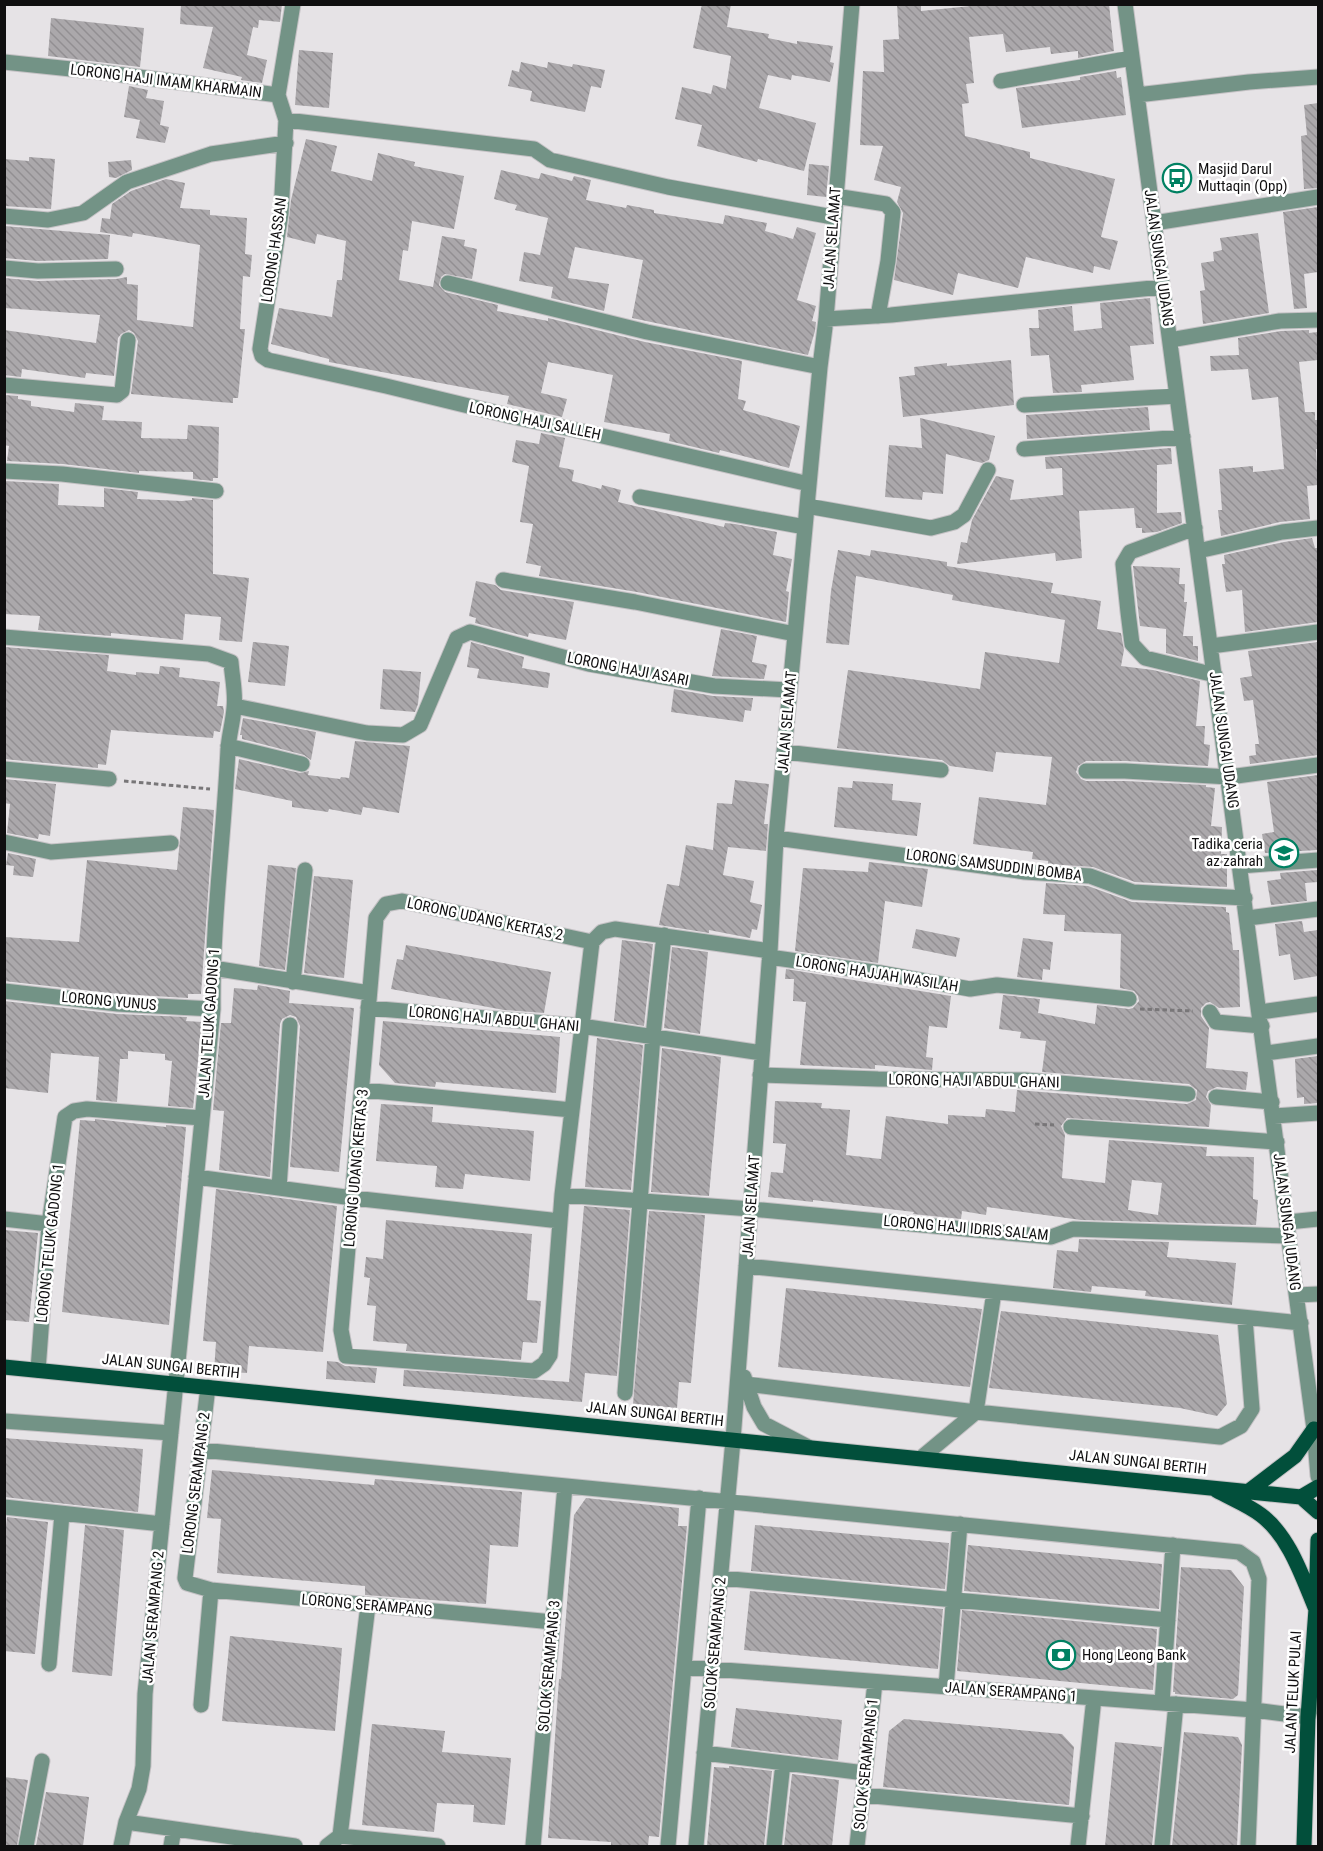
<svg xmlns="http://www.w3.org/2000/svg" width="1323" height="1851" font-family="'Roboto Condensed',sans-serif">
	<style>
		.building { fill: url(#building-back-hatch); fill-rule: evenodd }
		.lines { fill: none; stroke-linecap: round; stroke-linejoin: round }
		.minor-casing { stroke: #c4c1c4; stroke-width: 17 }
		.major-casing { stroke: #c4c1c4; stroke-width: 17 }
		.path { stroke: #787678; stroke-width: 3; stroke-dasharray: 4.5 3; stroke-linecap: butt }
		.minor { stroke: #739386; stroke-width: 15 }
		.major { stroke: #024f3b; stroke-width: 15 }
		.labels { text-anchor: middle; stroke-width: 5; stroke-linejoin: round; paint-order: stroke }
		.street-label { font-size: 15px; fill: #100f10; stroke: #fff }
		.poi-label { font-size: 15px; fill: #100f10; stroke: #fff; text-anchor: start }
	</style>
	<defs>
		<pattern id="building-back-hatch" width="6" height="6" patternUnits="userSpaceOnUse" patternTransform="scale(1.5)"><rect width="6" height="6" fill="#aba8ab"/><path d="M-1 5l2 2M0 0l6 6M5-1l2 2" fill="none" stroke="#928f92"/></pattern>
	</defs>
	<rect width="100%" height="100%" fill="#e6e3e6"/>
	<path class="building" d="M181 4H282L280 22 259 20 258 28 253 27 247 55 267 60 262 83 241 80 242 77 203 68 213 27 180 24Z
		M702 4H731L727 27 769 34 768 38 797 44V41L833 46 830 62 834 63 830 82 792 75 791 80 768 75 759 108 816 123 804 171 758 159 757 162 697 146 702 125 675 119 682 87 711 94 713 85 726 89 731 56 693 48Z
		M897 4H921V11L991 4H1109L1114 51 1078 58V51L1051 54 1050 47 1006 52 1003 34 969 37 974 83 966 84 969 103 962 104 965 136 1030 152V158L1115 179 1101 237 1118 241 1110 270 1094 266 1093 273 1026 257 1018 288 958 273 953 295 894 280 903 213 897 202 901 187 874 180 883 146 860 145 863 71 884 72 883 40 899 39Z
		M51 18 144 28 140 67 48 56Z
		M299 50 333 53 329 108 295 105Z
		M521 62 547 68 548 62 572 67 573 64 605 70 601 88 591 86 585 112 530 101 532 91 508 86 512 70 519 72Z
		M1116 71 1117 78 1121 77 1126 115 1022 128 1016 88 1080 80V77Z
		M129 86 148 90 146 98 164 101 160 125 169 127 165 143 136 138 140 120 124 117Z
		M1318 103V188L1304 189 1301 136 1307 135 1304 105Z
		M306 139 337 146 331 171 372 181 378 153 415 162 414 166 464 176 454 229 412 221 408 251 403 250 399 280 433 287 442 236 465 240 464 246 477 249 472 279 445 274 441 277 439 285 445 292 498 305 497 311 548 321V318L645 342 742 361 738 399 746 401 743 410 800 426 789 468 720 450 719 453 669 441 670 434 604 422 613 375 548 362 541 393 567 399 562 417 507 404 509 396 329 362V359L271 344 279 308 332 317 337 280H342L346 241 317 234 315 244 287 237 291 200Z
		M29 157 55 159 51 209 4 206V159L29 161Z
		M131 160 132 170 116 178 109 177 108 162Z
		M809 164 829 166 826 197 807 195Z
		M501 170 539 179 541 173 572 181 574 176 591 180 586 200 626 208 627 205 654 210V213L723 224 725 215 767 223 765 231 793 239 797 227 816 233 797 300 816 306 812 321 816 322 815 331 808 355 632 318 643 260 575 247 568 278 609 284 604 311 551 298 553 287 519 281 524 252 540 255 548 218 515 210 517 205 494 199Z
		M166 179 185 183 180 208 210 210V215L247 218 245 254 252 255 250 277 243 276 240 329H245L238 398H233V403L219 402 131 394 138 341 134 333 129 330 121 334 118 338 114 376 86 373 85 378 22 369 21 377 4 375V330L96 343 100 315 4 308V278L38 281 116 279 127 277V284L138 285 137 320 193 327 200 245 133 233 132 237 100 232 102 218 110 219 112 204 131 191Z
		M1318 207V272L1304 274 1307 308 1294 309 1283 212Z
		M4 226 110 235 108 259 38 261 4 258Z
		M1258 233 1269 313 1203 324 1200 291 1205 290 1201 263 1214 261 1213 252 1222 250 1220 238Z
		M1150 298 1154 344 1130 346 1134 380 1081 385 1082 392 1053 393 1049 355 1031 356 1029 328H1039L1038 310 1072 306 1074 331 1102 328 1100 303Z
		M1309 330V333L1318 332V360L1299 362 1305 412H1315V420H1318V449H1316L1318 485 1307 486 1310 519 1280 522 1221 536 1218 510H1222L1219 469 1253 466V472L1284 469 1283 456 1278 397 1252 400 1248 369 1211 371 1210 356 1239 355 1238 338 1281 331Z
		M1011 360 1014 405 903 417 899 377 915 375 914 367 947 363V366Z
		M4 395 18 396V399L31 401V406L74 412 75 403 104 406 102 420 142 422 141 438 187 439 188 425 219 427 218 478H213V481L193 479V472L139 471V473L63 464 7 461 9 446 4 445Z
		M1148 407 1150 430 1027 439 1026 415Z
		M920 418 995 436 989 460 982 463 946 454 943 494 923 492 922 500 885 497 889 445 922 448Z
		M541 433 565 438 559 467 574 470 572 481 601 489 602 485 621 490 618 502 724 527 725 523 735 524 777 532 773 555 792 559 786 591 789 592 786 622 637 592 539 576 541 566 526 563 533 524 520 522 529 466 512 462 516 440 539 444Z
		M1171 448 1172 464 1157 465V513L1181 512 1182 523 1157 532 1142 533V528H1136L1134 508 1079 511 1082 558 1056 561 1055 553 957 564 961 542 967 543 972 520 996 476 1014 480 1010 500 1063 495 1062 468 1046 469 1045 457Z
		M4 481 59 484 58 505 104 507V488L138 492 137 499 182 501 192 500V498L213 500V574L249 578 242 642 219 640 221 617 185 614 183 640 111 633V636L38 630 40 616 4 614Z
		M1312 538 1315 548H1318V622L1245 632 1242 590 1226 592 1222 564H1225L1224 555 1284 542Z
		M838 550 870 556 871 550 947 562V566L1053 583 1051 593 1101 601 1097 629 1121 633 1124 650 1121 666 1153 670 1200 681 1196 726H1205L1204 744 1210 745 1208 766 1126 761H1086L1078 766 1076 772 1081 779 1086 781H1125L1206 785V787L1215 788 1211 826 1222 827 1221 854H1227V887L1135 882 1093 867 1048 864V861L1032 859 1033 852 973 844 979 797 1046 805 1052 757 996 752 993 772 950 766 942 760 837 748 848 670 980 689 985 652 1059 663 1065 620 952 600 953 595 856 576 849 645 826 643 831 591Z
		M1133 566 1180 568 1179 584H1185L1184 602H1187L1183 636H1193V646H1198V661L1166 653V629L1140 626Z
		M476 581 495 585 501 590 574 602 566 640 529 633 528 637 475 623 476 618 469 616Z
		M721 629 757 636 752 662 767 665 764 679 712 676Z
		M253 642 289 646 285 686 248 682Z
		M471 642 524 657 522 668 550 673 548 688 477 678 479 669 467 667Z
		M1318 642V755L1250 764 1249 756 1256 755 1255 744H1259L1253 700 1244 701 1240 678 1252 676 1248 651Z
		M4 647 109 655 107 671 136 675V672L159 674 160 666 180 668 179 677 220 682 217 706H223L224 712 220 732 214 731 213 738 111 730 106 765 98 764V768L4 759Z
		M383 669 421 672 418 704 415 712 380 709Z
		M674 689 713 696 753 698 751 711 745 710 743 722 671 712Z
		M243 718 316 732 311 760 304 755 242 739V735H240Z
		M355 741 410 746 399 813 363 807 361 815 329 809 328 812 292 807V801L235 789 239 759 300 773 309 771 308 775 340 779 341 777 349 778Z
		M1318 775V850L1265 853 1262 834 1274 832 1267 782Z
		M4 779 56 784 50 836 39 834 38 839 7 833 10 804 4 803Z
		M735 780 769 784 764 824H768L766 851 728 847 723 875 754 881 750 902 762 905 757 930 752 929 750 938 709 930V933L659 925 667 884 679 886 686 845 713 850 717 803 732 804Z
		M853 781 893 784 892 800 921 803 917 836 834 827 838 787 852 788Z
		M183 807 214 810 201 994H188V998L119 994 4 981V937L79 942 87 860 177 870Z
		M8 853 36 859 33 877 13 875 14 866 6 865Z
		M869 862 928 869 922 907 885 901 878 963 795 951 803 868 868 872Z
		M268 865 296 868 285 970 259 966Z
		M1317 870 1318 882 1305 883 1307 901 1271 905 1267 881 1281 879 1280 873Z
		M314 876 353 880 344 978 304 973Z
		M1046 883 1088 886 1132 902 1226 907V912L1229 913 1233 950H1239L1240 1007 1219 1008 1210 1002 1206 1003 1201 1008V1016L1209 1028 1206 1068 1248 1072 1246 1090 1217 1087 1208 1091 1206 1097 1211 1105 1209 1127 1067 1118 1061 1126 1065 1135 1062 1178 1105 1183 1109 1140 1207 1147 1206 1156 1254 1157 1253 1199 1258 1200 1256 1225 1081 1220 987 1207 986 1215 962 1211 961 1219 913 1214 914 1212 813 1200V1202L768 1197 771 1172 783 1173 786 1144 773 1143 775 1101 822 1103 821 1108 850 1110 846 1155 881 1159 886 1116 948 1124V1115L985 1117 986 1109 1015 1112 1017 1090 1187 1104 1196 1100 1197 1090 1189 1084 1042 1072 1046 1041 1020 1038 1021 1032 999 1029 1003 995 1040 999 1038 1013 1095 1024 1097 1005 1129 1009 1133 1008 1139 1001 1138 996 1134 991 1120 988 1121 934 1064 931 1065 915 1043 914ZM1132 1180 1162 1183 1158 1215 1128 1210Z
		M1302 921 1304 932 1318 930V976L1294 980 1290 954 1279 956 1275 924Z
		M916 929 960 938 956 957 912 948Z
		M1023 938 1053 942 1050 970 1043 969 1042 980 1017 977Z
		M622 940 653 944 644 1026 614 1021Z
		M406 945 551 972 544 1013 504 1010 391 989 397 959 403 960Z
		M672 947 708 952 700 1034 664 1028Z
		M786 969 951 996 947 1028 929 1026 926 1057 933 1058 932 1070 875 1065V1069L800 1065 806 1002 793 1001 794 979H785Z
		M258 985 290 991 289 1003 354 1008 339 1172 290 1167 300 1026 296 1017 290 1015 282 1019 280 1024 270 1177 219 1170 224 1111 213 1110 221 1023H231L234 988 257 990Z
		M4 1001 117 1014 187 1017 186 1021 202 1022 193 1108 168 1106 172 1061 165 1060V1054L128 1051V1059H120L117 1102 96 1100 99 1057 51 1053 48 1093 4 1088Z
		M383 1021 560 1037 556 1093 436 1082 435 1087 395 1083 379 1065Z
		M597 1038 643 1045 631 1190 585 1187Z
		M662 1048 721 1057 709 1196 651 1192Z
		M1318 1056V1103L1304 1104V1097L1297 1098 1295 1059Z
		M381 1104 433 1107 432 1122 534 1131 530 1181 465 1174 463 1189 435 1187 437 1166 376 1161Z
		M95 1119 166 1127V1125L186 1127 169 1325 62 1312 80 1120 95 1121Z
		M216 1189 337 1206 323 1352 249 1346 247 1373 214 1371 216 1342 203 1341Z
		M584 1206 630 1210 617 1376 585 1373 582 1402 403 1386 404 1370 569 1382Z
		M649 1211 705 1215 691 1383 679 1382 677 1408 633 1404Z
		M386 1220 532 1234 527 1300 541 1301 537 1343 523 1342 521 1360 406 1351 407 1344 373 1341 376 1306 367 1305 370 1278 364 1277 366 1257 383 1259Z
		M4 1230 38 1233 29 1322 4 1320Z
		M1079 1239 1169 1242 1167 1257 1236 1263 1232 1305 1145 1296 1146 1291 1092 1286 1091 1292 1053 1288 1057 1250 1078 1252Z
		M786 1288 982 1309 970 1387 778 1367Z
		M1001 1311 1218 1335 1227 1404 1217 1416 1180 1408 989 1388Z
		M327 1361 338 1362 345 1366 377 1368 375 1383 326 1379Z
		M4 1438 143 1449 138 1512 4 1497Z
		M212 1470 374 1485 375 1479 522 1492 518 1547 490 1545 486 1604 365 1595V1586L217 1573 221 1519 207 1518Z
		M586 1498 679 1508 678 1526H687L659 1837 649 1836 648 1846H611V1842L548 1838 559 1679H561L574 1515Z
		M7 1517 48 1522 35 1654 4 1651V1542Z
		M85 1525 124 1530 112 1676 72 1672Z
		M755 1525 949 1543 945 1589 751 1571Z
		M968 1545 1162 1564 1159 1609 964 1591Z
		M1181 1567 1231 1570 1244 1587 1238 1695 1233 1699 1175 1694V1692H1173Z
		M750 1591 943 1609 938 1669 744 1650Z
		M962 1610 1157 1629 1153 1690 957 1671Z
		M230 1636 342 1648 335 1731 222 1721Z
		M736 1708 842 1720 838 1760 731 1747Z
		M904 1719 1062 1734 1074 1747 1069 1805 883 1787 889 1731Z
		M372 1724 445 1731 442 1752 511 1758 505 1825 473 1822 474 1805 437 1803 434 1832 362 1825Z
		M1184 1732 1238 1737 1242 1745 1237 1846H1172Z
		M1115 1742 1162 1747 1152 1846H1105Z
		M729 1766 772 1771 764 1846H707L714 1767 729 1768Z
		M792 1774 839 1780 832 1846H784Z
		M4 1777 28 1780 17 1846H4Z
		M46 1792 89 1797 83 1846H36Z"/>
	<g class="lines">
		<g class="minor-casing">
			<path id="minor" d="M1125 4 1314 1429 1318 1476
				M4 62 100 72 278 95 286 120 281 213 260 349 262 356 268 360 386 386 514 417 585 432 809 484
				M1001 81 1132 58
				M278 95 293 4
				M1137 95 1249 82 1318 77
				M286 120 534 149 550 160 668 187 833 217
				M835 196 886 204 893 212 888 261 878 316
				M4 216 48 220 83 213 127 182 211 154 286 143
				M1154 223 1318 197
				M4 268 38 271 116 269
				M448 283 647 332 820 367
				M826 319 891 315 1162 287
				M1170 340 1280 321 1318 320
				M4 385 117 395 122 391 128 340
				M1024 405 1177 396
				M1024 449 1183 437
				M4 471 62 474 216 491
				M640 497 805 527
				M807 506 931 528 954 522 964 515 988 470
				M1195 528 1130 552 1123 564 1128 612 1132 644 1145 658 1215 675
				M1198 551 1282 532 1318 528
				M503 580 635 602 795 634
				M4 637 209 654 231 662C232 677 236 693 234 708 233 722 229 735 228 749 224 836 212 922 213 1009L145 1694 143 1766 139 1789 126 1822 121 1846
				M1211 646 1318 632
				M235 706 367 733 403 735 420 725 457 638 470 632 589 664 714 686 789 690
				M228 746 302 764
				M785 752 941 770
				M4 769 109 779
				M1086 771H1125L1229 777 1318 765
				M776 838 1025 872 1090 876 1133 892 1245 898
				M4 842 51 852 171 843
				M1240 866 1318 860
				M402 901 592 942 562 1195 550 1355 544 1364 534 1371 346 1356 341 1330 376 918 386 904Z
				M1248 918 1318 909
				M592 942 602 932 615 929 770 951
				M769 957 881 973 970 989 997 985 1129 999
				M213 968 369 993
				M293 982 305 870
				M4 991 118 1004 213 1009
				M368 1008 581 1026 762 1053
				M1210 1012 1216 1022 1262 1026
				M1260 1012 1318 1004
				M1266 1053 1318 1046
				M760 1075 878 1079 1025 1080 1188 1094
				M363 1090 572 1110
				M1216 1097 1272 1102
				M1274 1116 1318 1113
				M1071 1127 1277 1142
				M196 1177 353 1198 560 1221
				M279 1188 290 1025
				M562 1195 751 1209 1051 1237 1073 1229 1289 1236
				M4 1219 49 1224
				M1288 1222 1318 1219
				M746 1266 1301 1323
				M1297 1295 1318 1294
				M38 1370 49 1224 65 1117 74 1111 87 1109 202 1118
				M744 1377 754 1407 764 1424 808 1447
				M746 1384 976 1412 1220 1437 1241 1426 1252 1409 1245 1318
				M208 1387 185 1578 187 1583 211 1590 553 1622
				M625 1393 653 1036 664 935
				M4 1421 171 1433
				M201 1450C547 1483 893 1516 1239 1552L1253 1562 1259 1579 1248 1846
				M921 1458 976 1412 994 1292
				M4 1507 162 1524
				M721 1578 1168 1620
				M49 1664 62 1514
				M684 1667 1254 1710 1308 1717 1318 1685
				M946 1687 960 1524
				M1162 1703 1173 1545
				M201 1705 211 1590
				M704 1753 865 1773
				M863 1795 1082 1816
				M126 1822 295 1846
				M340 1836 368 1605
				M340 1836 438 1846
				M26 1846 42 1761
				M171 1846 174 1829
				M327 1846 340 1836
				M533 1846 565 1486
				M668 1846 699 1498
				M696 1846 733 1440 770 951 776 838 820 367 826 319 852 4
				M774 1846 783 1763
				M857 1846 875 1682
				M1078 1846 1094 1698
				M1162 1846 1176 1704"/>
		</g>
		<g class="major-casing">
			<path id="major" d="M4 1367 1301 1497 1318 1487
				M1216 1490C1230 1498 1248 1505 1261 1515 1289 1536 1302 1576 1315 1607
				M1249 1491 1295 1456 1314 1429
				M1301 1497 1318 1512
				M1304 1846 1308 1717 1316 1609 1318 1540"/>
		</g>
		<path class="path" d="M124 781 210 789
			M1140 1009 1193 1011
			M1035 1124 1054 1125"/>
		<use href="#minor" class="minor"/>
		<use href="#major" class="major"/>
	</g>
	<defs>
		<g id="bus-ring" transform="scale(1.5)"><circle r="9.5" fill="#fff" stroke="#008162" stroke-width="1.5"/><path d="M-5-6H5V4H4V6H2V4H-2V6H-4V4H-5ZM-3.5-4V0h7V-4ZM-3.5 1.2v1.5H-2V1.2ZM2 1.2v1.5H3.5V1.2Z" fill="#008162"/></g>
		<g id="school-ring" transform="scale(1.5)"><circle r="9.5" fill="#fff" stroke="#008162" stroke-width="1.5"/><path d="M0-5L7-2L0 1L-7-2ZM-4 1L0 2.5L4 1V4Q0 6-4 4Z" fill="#008162"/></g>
		<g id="bank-ring" transform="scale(1.5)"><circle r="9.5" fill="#fff" stroke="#008162" stroke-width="1.5"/><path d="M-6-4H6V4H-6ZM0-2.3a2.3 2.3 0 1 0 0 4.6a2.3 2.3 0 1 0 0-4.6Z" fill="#008162"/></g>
	</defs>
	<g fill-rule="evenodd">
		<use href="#bus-ring" x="1177" y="178"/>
		<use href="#school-ring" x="1284" y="853"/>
		<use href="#bank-ring" x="1061" y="1655"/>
	</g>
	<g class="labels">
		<g class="street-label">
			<text transform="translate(166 81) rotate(7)" y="5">LORONG HAJI IMAM KHARMAIN</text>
			<text transform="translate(832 238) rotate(-86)" y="5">JALAN SELAMAT</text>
			<text transform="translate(274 250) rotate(-82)" y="5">LORONG HASSAN</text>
			<text transform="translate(1159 258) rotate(82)" y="5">JALAN SUNGAI UDANG</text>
			<text transform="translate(535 421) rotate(12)" y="5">LORONG HAJI SALLEH</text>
			<text transform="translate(628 669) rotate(11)" y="5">LORONG HAJI ASARI</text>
			<text transform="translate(787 722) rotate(-85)" y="5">JALAN SELAMAT</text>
			<text transform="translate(1224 740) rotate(82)" y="5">JALAN SUNGAI UDANG</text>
			<text transform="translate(994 865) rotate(7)" y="5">LORONG SAMSUDDIN BOMBA</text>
			<text transform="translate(485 919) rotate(12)" y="5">LORONG UDANG KERTAS 2</text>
			<text transform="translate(877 974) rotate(9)" y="5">LORONG HAJJAH WASILAH</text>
			<text transform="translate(109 1001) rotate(5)" y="5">LORONG YUNUS</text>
			<text transform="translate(494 1019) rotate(5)" y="5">LORONG HAJI ABDUL GHANI</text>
			<text transform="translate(209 1023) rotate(-86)" y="5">JALAN TELUK GADONG 1</text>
			<text transform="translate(974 1081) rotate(1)" y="5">LORONG HAJI ABDUL GHANI</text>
			<text transform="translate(356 1168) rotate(-85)" y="5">LORONG UDANG KERTAS 3</text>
			<text transform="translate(751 1206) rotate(-86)" y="5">JALAN SELAMAT</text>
			<text transform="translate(1287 1222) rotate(83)" y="5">JALAN SUNGAI UDANG</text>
			<text transform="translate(966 1228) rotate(5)" y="5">LORONG HAJI IDRIS SALAM</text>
			<text transform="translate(50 1243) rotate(-84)" y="5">LORONG TELUK GADONG 1</text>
			<text transform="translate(171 1366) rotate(6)" y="5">JALAN SUNGAI BERTIH</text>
			<text transform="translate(655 1414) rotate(6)" y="5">JALAN SUNGAI BERTIH</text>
			<text transform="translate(1138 1462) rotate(6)" y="5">JALAN SUNGAI BERTIH</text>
			<text transform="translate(196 1483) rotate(-83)" y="5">LORONG SERAMPANG 2</text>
			<text transform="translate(367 1605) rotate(5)" y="5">LORONG SERAMPANG</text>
			<text transform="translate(153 1617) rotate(-85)" y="5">JALAN SERAMPANG 2</text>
			<text transform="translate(715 1643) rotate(-85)" y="5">SOLOK SERAMPANG 2</text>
			<text transform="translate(549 1666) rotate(-85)" y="5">SOLOK SERAMPANG 3</text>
			<text transform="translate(1011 1692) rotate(4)" y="5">JALAN SERAMPANG 1</text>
			<text transform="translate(1293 1692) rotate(-87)" y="5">JALAN TELUK PULAI</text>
			<text transform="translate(866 1764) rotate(-84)" y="5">SOLOK SERAMPANG 1</text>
		</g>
		<g class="poi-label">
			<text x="1198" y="174">Masjid Darul<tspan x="1198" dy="17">Muttaqin (Opp)</tspan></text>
			<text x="1263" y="849" text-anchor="end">Tadika ceria<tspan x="1263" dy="17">az zahrah</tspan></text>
			<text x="1082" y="1660">Hong Leong Bank</text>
		</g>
	</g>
	<rect width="1323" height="1851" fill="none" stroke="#100f10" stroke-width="12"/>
</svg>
